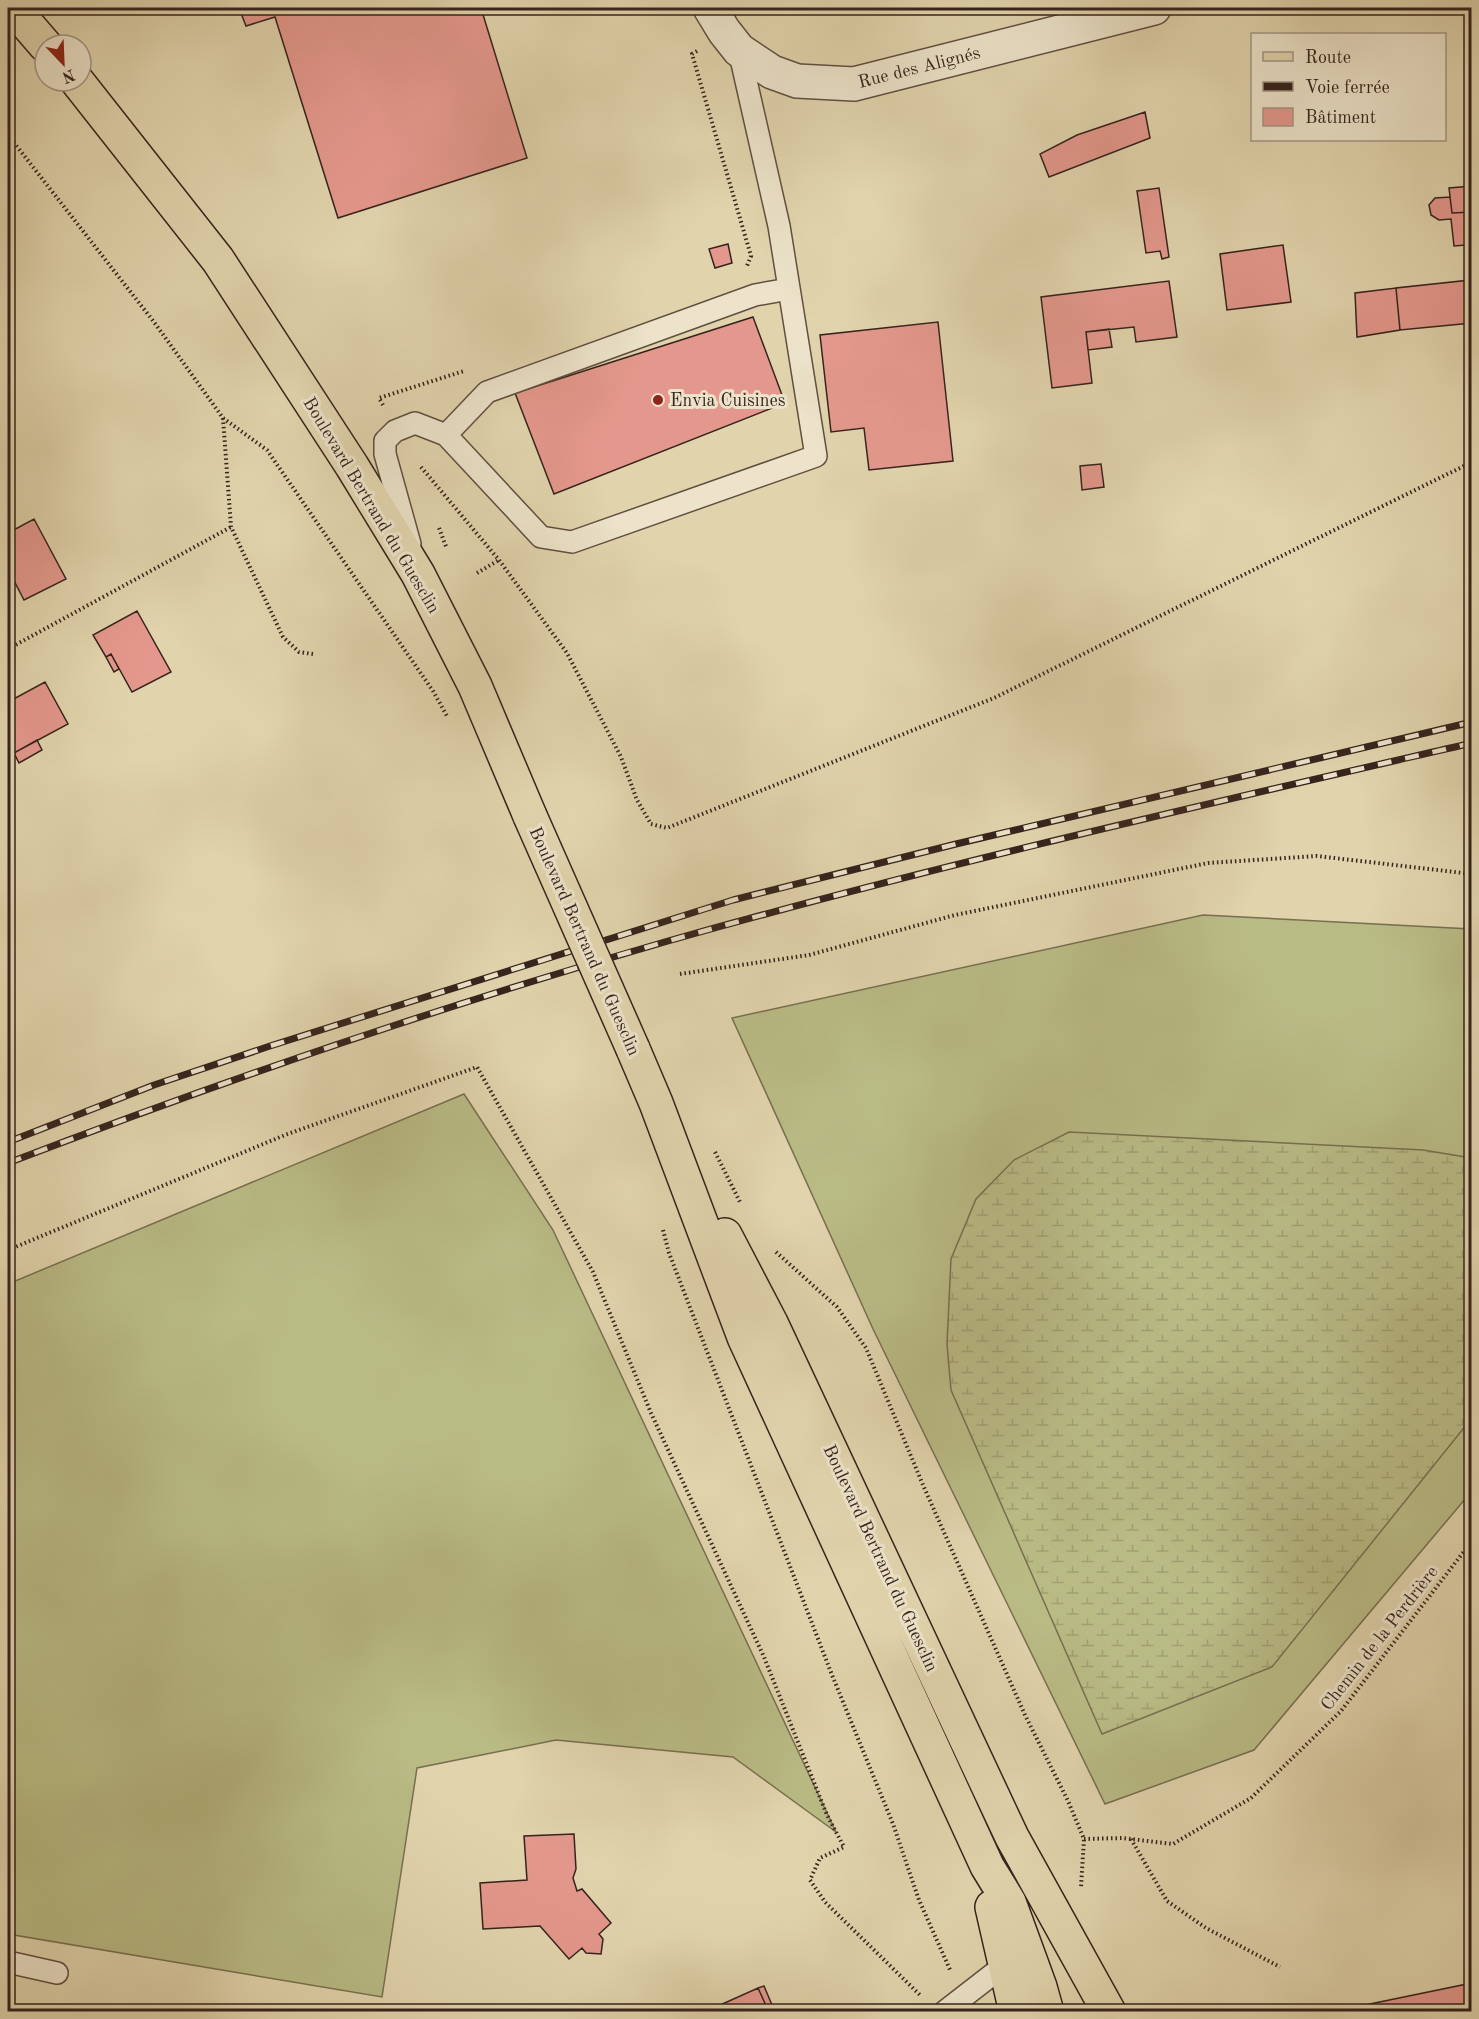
<svg xmlns="http://www.w3.org/2000/svg" width="1479" height="2019" font-family="'Old Standard TT',serif">
	<style>
		.grass { fill: #b9bb85; stroke: #786f51; stroke-width: 1.5 }
		.wetland { fill: url(#wetland-marsh); stroke: #786f51; stroke-width: 1.5 }
		.building { fill: #e4988d; stroke: #36231d; stroke-width: 1.5 }
		.lines { fill: none; stroke-linecap: round; stroke-linejoin: round }
		.service-casing { stroke: #614f41; stroke-width: 24 }
		.minor-casing { stroke: #614f41; stroke-width: 36 }
		.primary-casing { stroke: #36231d; stroke-width: 36 }
		.path { stroke: #36231d; stroke-width: 4; stroke-dasharray: 1.5 3; stroke-linecap: butt }
		.service { stroke: #ece3ca; stroke-width: 21 }
		.minor { stroke: #ece3ca; stroke-width: 33 }
		.primary { stroke: #e1d4ad; stroke-width: 33 }
		.rail-casing { stroke: #36231d; stroke-width: 7 }
		.rail { stroke: #ece3ca; stroke-width: 4.5; stroke-dasharray: 14; stroke-linecap: butt }
		.primary-bridge-casing { stroke: #36231d; stroke-width: 36; stroke-linecap: butt }
		.primary-bridge { stroke: #e1d4ad; stroke-width: 33 }
		.poi-dot { fill: #8f2418; stroke: #ece3ca; stroke-width: 2 }
		.labels { text-anchor: middle; stroke-width: 6; stroke-linejoin: round; paint-order: stroke }
		.street-label { font-size: 18px; fill: #36231d; stroke: #ece3ca }
		.poi-label { font-size: 18px; fill: #36231d; stroke: #ece3ca; text-anchor: start }
	</style>
	<defs>
		<pattern id="wetland-marsh" width="20" height="14" patternUnits="userSpaceOnUse" patternTransform="scale(1.5)"><rect width="20" height="14" fill="#b9bb85"/><path d="M1 5h8M5 5V1M11 12h8M15 12V8" fill="none" stroke="#a0a072"/></pattern>
	</defs>
	<rect width="100%" height="100%" fill="#e1d4ad"/>
	<filter id="stains"><feTurbulence type="fractalNoise" baseFrequency=".00333" numOctaves="4"/><feColorMatrix values="0 0 0 0 .2 0 0 0 0 .09 0 0 0 0 .02 0 0 0 .5 -.17"/></filter>
	<radialGradient id="worn" r=".72"><stop offset=".6" stop-color="#630" stop-opacity="0"/><stop offset="1" stop-color="#630" stop-opacity=".3"/></radialGradient>
	<path class="grass" d="M1203 915 1471 929V1492L1254 1750 1105 1804 873 1329 732 1018Z
		M464 1094 553 1230 836 1832 733 1757 556 1740 417 1768 382 1997 8 1934V1284Z"/>
	<path class="wetland" d="M1069 1132 1423 1150 1471 1158V1419L1272 1667 1102 1734 951 1390 947 1344 951 1259 976 1199 1014 1160Z"/>
	<path class="building" d="M239 8H481L527 158 338 218 275 17 246 26Z
		M1145 112 1150 138 1049 177 1040 154 1077 135Z
		M1472 186V212L1452 213 1449 188Z
		M1159 188 1169 257 1162 259 1160 251 1146 253 1137 191Z
		M1450 197 1452 213 1472 212V323L1400 330 1396 288 1470 280 1466 245 1454 246 1451 219 1439 220 1431 215 1429 205 1435 198Z
		M728 244 732 263 715 268 709 249Z
		M1283 245 1291 302 1227 310 1220 254Z
		M1169 281 1177 337 1136 342 1134 327 1086 332 1092 383 1052 388 1041 297Z
		M1396 288 1400 330 1357 337 1355 293Z
		M753 317 785 403 554 494 515 393Z
		M938 322 953 461 869 470 864 428 831 432 820 335Z
		M1109 329 1112 347 1088 350 1086 332Z
		M1101 464 1104 487 1082 490 1080 466Z
		M34 519 66 579 24 600 8 569V533Z
		M137 611 171 672 132 692 111 654 106 657 93 635Z
		M111 654 119 669 114 672 106 657Z
		M45 682 68 724 14 753 8 741V702Z
		M37 740 42 750 19 763 14 753Z
		M574 1834 576 1869 573 1878 577 1891 582 1889 611 1923 599 1934 603 1939 601 1954 586 1953 582 1948 569 1959 540 1926 483 1929 480 1883 527 1880 524 1836Z
		M1472 1983V2012H1331Z
		M764 1986 775 2012H769L758 1988Z
		M758 1988 769 2012H720L718 2006Z"/>
	<g class="lines">
		<g class="service-casing">
			<path id="service" d="M446 435 487 392 755 295 789 289
				M410 544 385 454V441L395 431 415 423 446 435 541 537 572 542 816 456 779 226 739 50
				M8 1962 57 1973
				M944 2012 993 1974 1006 1967"/>
		</g>
		<g class="minor-casing">
			<path id="minor" d="M710 8 724 31 739 50 772 72 797 81 854 84 1154 8"/>
		</g>
		<g class="primary-casing">
			<path id="primary" d="M13 8 45 45
				M77 81 218 260 352 466 418 574 475 686 530 816
				M633 1049 656 1103 744 1337 987 1866 1009 1902 1040 1987 1047 2012
				M725 1235 771 1323 1012 1837 1109 2012
				M992 1907 1016 2012"/>
		</g>
		<path class="path" d="M697 51 692 54 751 256 747 266
			M8 135 154 322 223 418 267 450 433 691 447 716
			M383 405 379 398 464 371
			M223 418 231 527 283 637 299 652 313 654
			M421 467 499 560 567 653 621 757 637 800 651 824 667 828 994 698 1472 462
			M439 528 447 549
			M477 573 499 560
			M8 649 231 527
			M680 974 809 955 955 915 1208 863 1317 856 1472 874
			M715 1152 740 1202
			M663 1230 669 1253 832 1675 893 1824 919 1900 951 1972
			M8 1250 285 1135 477 1067 593 1272 651 1413 764 1657 827 1815 844 1847 820 1858 810 1880 825 1902 920 1995
			M776 1252 837 1307 866 1348 923 1485 1025 1715 1068 1801 1084 1839 1081 1887
			M1084 1839 1122 1838 1173 1844 1251 1798 1341 1711 1472 1541
			M1131 1839 1167 1901 1206 1928 1280 1967"/>
		<use href="#service" class="service"/>
		<use href="#minor" class="minor"/>
		<use href="#primary" class="primary"/>
		<g class="rail-casing">
			<path id="rail" d="M8 1142 154 1085 270 1046 733 900 956 844 1472 722
				M8 1163C225 1080 445 1005 668 941 933 866 1203 805 1472 743"/>
		</g>
		<use href="#rail" class="rail"/>
		<g class="primary-bridge-casing">
			<path id="primary-bridge" d="M530 816 633 1049"/>
		</g>
		<use href="#primary-bridge" class="primary-bridge"/>
	</g>
	<circle class="poi-dot" cx="658" cy="400" r="6"/>
	<g class="labels">
		<g class="street-label">
			<text transform="translate(919 67) rotate(-14)" y="6">Rue des Alignés</text>
			<text transform="translate(372 505) rotate(59)" y="6">Boulevard Bertrand du Guesclin</text>
			<text transform="translate(585 941) rotate(66)" y="6">Boulevard Bertrand du Guesclin</text>
			<text transform="translate(881 1558) rotate(65)" y="6">Boulevard Bertrand du Guesclin</text>
			<text transform="translate(1379 1638) rotate(-52)" y="6">Chemin de la Perdrière</text>
		</g>
		<g class="poi-label">
			<text x="670" y="406">Envia Cuisines</text>
		</g>
	</g>
	<rect width="1479" height="2019" fill="none" stroke="#e1d4ad" stroke-width="30"/>
	<rect x="9" y="9" width="1461" height="2001" fill="none" stroke="#36231d" stroke-width="3"/>
	<rect x="15" y="15" width="1449" height="1989" fill="none" stroke="#36231d" stroke-width="1.5"/>
	<rect x="1251" y="33" width="195" height="108" fill="#ece3ca" stroke="#a39685" stroke-width="1.5"/>
	<rect x="1263" y="52" width="30" height="9" fill="#e1d4ad" stroke="#a39685" stroke-width="1.5"/>
	<text x="1305" y="63" font-size="18" fill="#36231d">Route</text>
	<rect x="1263" y="82" width="30" height="9" fill="#36231d" stroke="#a39685" stroke-width="1.5"/>
	<text x="1305" y="93" font-size="18" fill="#36231d">Voie ferrée</text>
	<rect x="1263" y="108" width="30" height="18" fill="#e4988d" stroke="#a39685" stroke-width="1.5"/>
	<text x="1305" y="123" font-size="18" fill="#36231d">Bâtiment</text>
	<g transform="translate(63 63) rotate(157)"><circle r="28" fill="#ece3ca" stroke="#a39685" stroke-width="1.5"/>
	<path d="M0-4.5L10 22L0 15L-10 22Z" fill="#8f2418"/>
	<text y="-9" font-size="16" font-weight="bold" text-anchor="middle" fill="#36231d">N</text>
	</g>
	<rect width="100%" height="100%" filter="url(#stains)"/>
	<rect width="100%" height="100%" fill="url(#worn)"/>
</svg>
